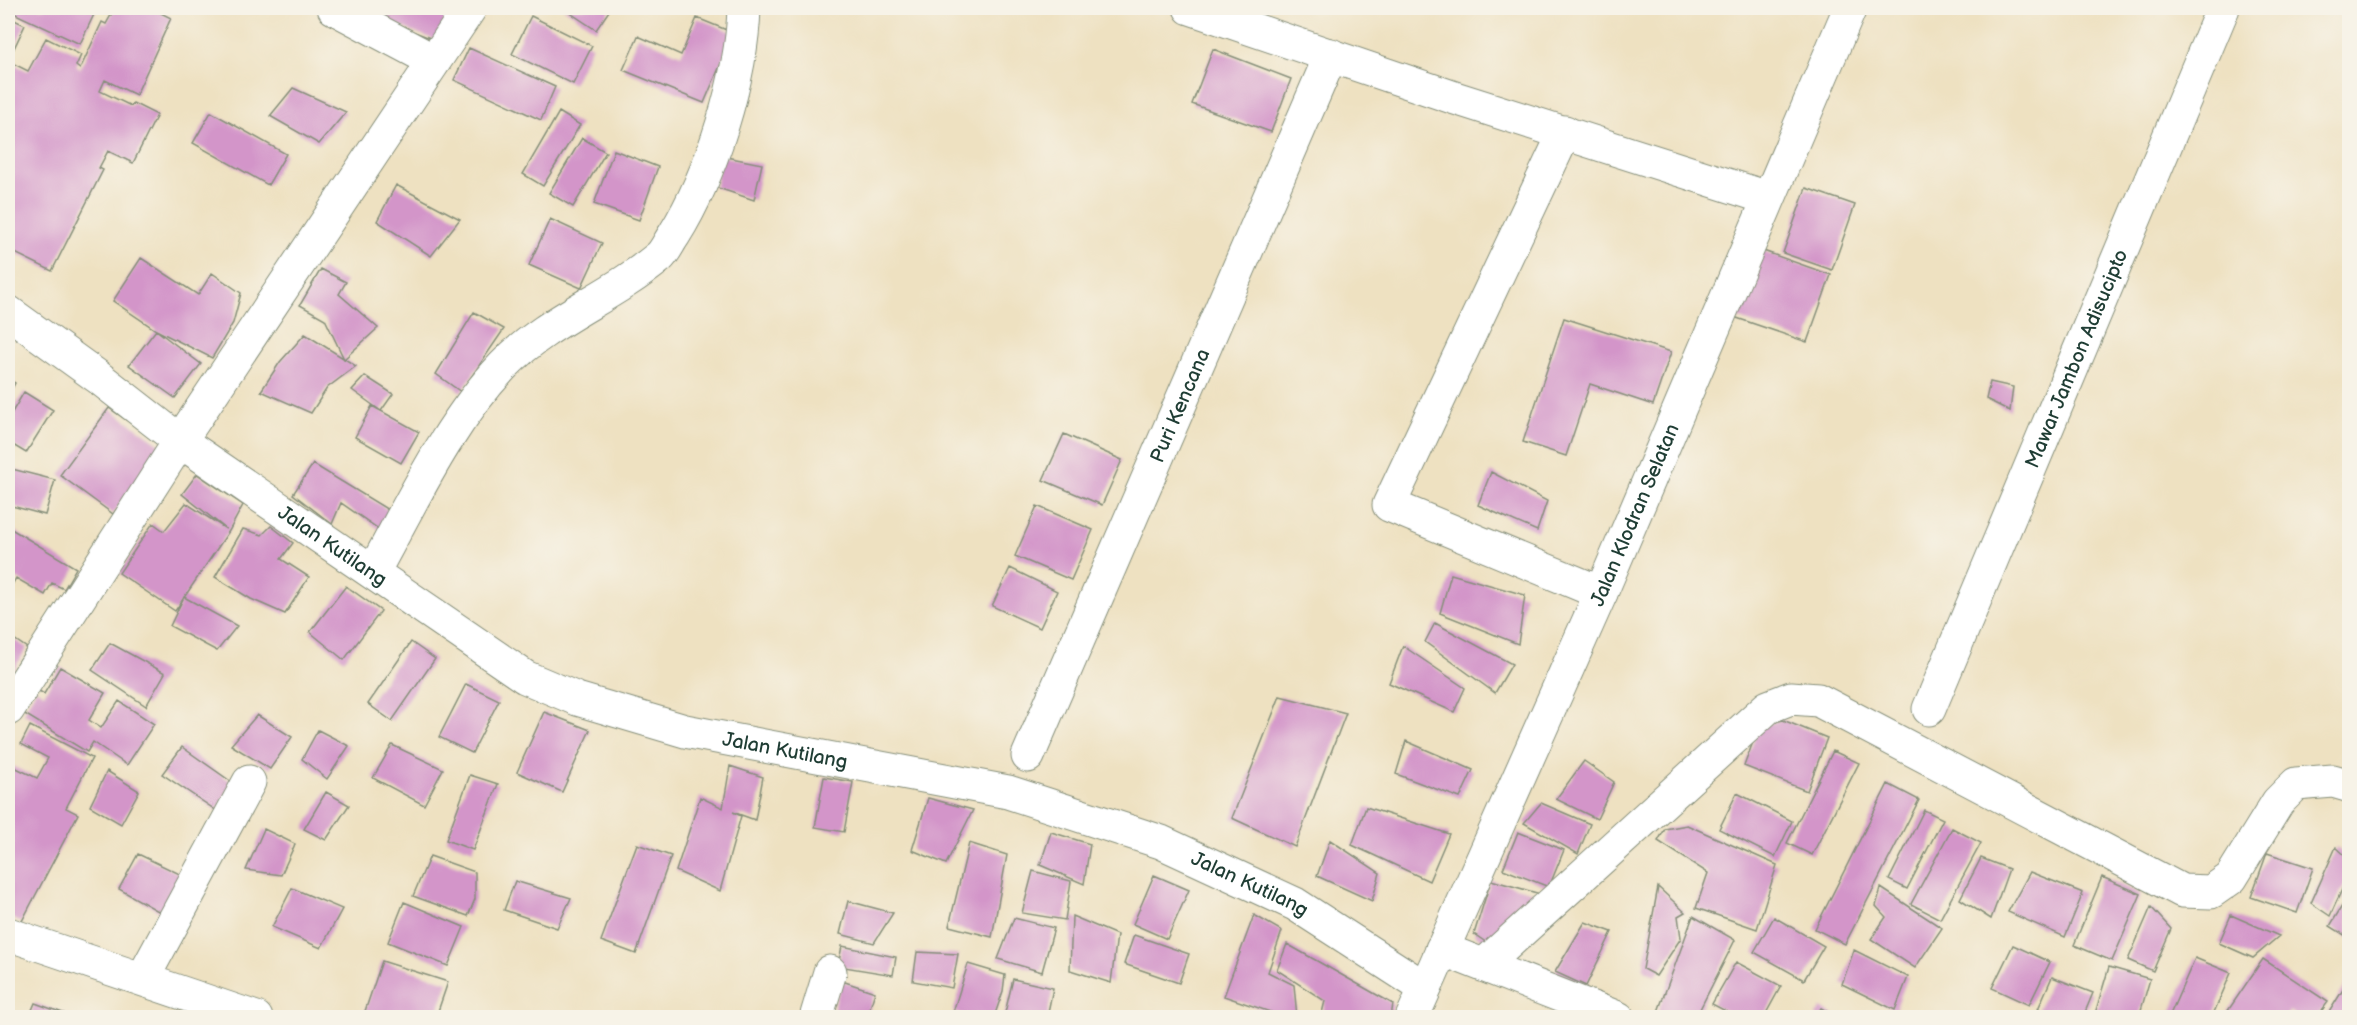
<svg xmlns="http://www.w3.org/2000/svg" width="2357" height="1025" font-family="'Balsamiq Sans',sans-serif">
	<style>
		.building { fill: #d395c9 }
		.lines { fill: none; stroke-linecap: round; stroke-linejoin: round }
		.minor-casing { stroke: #868f7a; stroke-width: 35 }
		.major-casing { stroke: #868f7a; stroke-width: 35 }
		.minor { stroke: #fff; stroke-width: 33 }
		.major { stroke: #fff; stroke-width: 33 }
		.labels { text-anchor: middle; stroke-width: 4.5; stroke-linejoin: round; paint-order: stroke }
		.street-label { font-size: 20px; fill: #1f3d34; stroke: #f7f3e8 }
	</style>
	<rect width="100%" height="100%" fill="#f7f3e8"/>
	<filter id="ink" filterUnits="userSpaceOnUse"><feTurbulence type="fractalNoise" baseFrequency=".0167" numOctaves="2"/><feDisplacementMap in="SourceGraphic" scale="12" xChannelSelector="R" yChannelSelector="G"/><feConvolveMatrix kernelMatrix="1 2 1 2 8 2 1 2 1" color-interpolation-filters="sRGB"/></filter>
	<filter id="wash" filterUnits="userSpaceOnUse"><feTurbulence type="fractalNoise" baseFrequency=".008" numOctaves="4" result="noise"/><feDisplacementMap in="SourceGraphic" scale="24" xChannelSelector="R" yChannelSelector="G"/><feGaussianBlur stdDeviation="1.35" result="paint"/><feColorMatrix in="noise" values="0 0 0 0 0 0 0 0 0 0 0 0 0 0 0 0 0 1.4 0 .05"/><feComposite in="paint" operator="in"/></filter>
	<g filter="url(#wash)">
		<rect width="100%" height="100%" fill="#eee1c1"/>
		<g id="blocks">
			<path class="building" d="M11 8H97L80 44 9 11Z
				M115 8H151L171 18 136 95 105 80 100 91 131 106 133 103 157 115 133 163 108 151 99 168 103 170 52 271 13 252 14 250 8 246V17L25 25 8 61 28 71 46 38 81 55 76 66 80 69 102 22 106 24Z
				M352 8H450L438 41Z
				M563 8H611L596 30Z
				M531 16 592 46 573 84 512 54Z
				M697 18 734 33 704 103 623 70 638 36 681 55Z
				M469 48 555 87 541 120 454 80Z
				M1213 49 1291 79 1271 132 1192 104Z
				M293 88 346 112 319 144 270 116Z
				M211 112 286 154 268 185 193 143Z
				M559 112 580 125 543 186 523 174Z
				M582 138 606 152 573 207 549 193Z
				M614 150 658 167 639 220 594 204Z
				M721 156 762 164 754 200 715 187Z
				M396 185 460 219 431 256 377 221Z
				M1806 188 1855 205 1832 270 1783 253Z
				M550 219 602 243 581 288 529 265Z
				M1752 247 1831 275 1807 342 1728 315Z
				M141 258 198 295 212 273 241 293 233 323 212 358 156 330 113 301Z
				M321 269 346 282 339 294 378 328 344 359 325 319 300 305Z
				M474 312 504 329 461 392 436 374Z
				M1564 318 1671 352 1653 405 1590 384 1566 456 1523 442Z
				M156 330 201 364 175 398 129 365Z
				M305 334 356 366 327 388 311 413 261 391 280 362Z
				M365 376 393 394 381 411 419 432 401 463 355 437 372 406 381 411 352 390Z
				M8 379 15 383 8 396Z
				M1990 382 2013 387 2010 411 1986 399Z
				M24 392 53 410 26 453 8 442V419Z
				M109 408 163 446 113 514 60 475Z
				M1064 434 1122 460 1102 505 1043 480Z
				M8 452 14 455 8 468 55 480 45 515 8 505Z
				M313 464 395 514 386 534 341 503 332 524 293 494Z
				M1491 472 1547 501 1537 531 1478 505Z
				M197 474 243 505 229 531 175 611 119 573 153 523 164 531 186 503 226 529 182 494Z
				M1037 506 1093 530 1071 580 1015 556Z
				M271 526 293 543 281 559 309 577 285 614 251 599 215 577 243 529 262 535Z
				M8 527 76 568 64 589 52 583 45 595 16 578 8 592Z
				M1010 568 1057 591 1040 628 992 606Z
				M1451 574 1525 595 1518 644 1440 613Z
				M346 586 381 611 344 660 310 632Z
				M184 597 237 626 217 651 170 626Z
				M1435 623 1512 664 1495 693 1425 642Z
				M8 635 27 648 8 679Z
				M411 642 435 659 392 721 368 704Z
				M110 643 165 673 146 706 92 670Z
				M1403 646 1465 688 1454 712 1389 683Z
				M60 667 105 693 89 720 101 728 119 701 154 724 127 765 93 742 87 752 23 713 36 689 44 694Z
				M466 684 499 700 472 753 439 737Z
				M1280 696 1346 713 1295 847 1232 818Z
				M544 712 590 730 562 792 517 772Z
				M257 715 292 737 270 769 231 745Z
				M1783 720 1827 738 1807 791 1744 766 1759 726Z
				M30 726 92 758 66 808 78 814 21 923 8 916V764L37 778 48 758 21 744Z
				M318 730 349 746 327 779 302 759Z
				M1406 741 1473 770 1460 798 1396 774Z
				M392 745 443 769 424 805 373 778Z
				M182 747 233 783 217 811 162 774Z
				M1833 751 1859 763 1812 855 1787 843Z
				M1584 761 1614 782 1597 819 1556 799Z
				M730 766 763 777 755 820 733 812 741 816 720 891 676 871 700 797 723 808Z
				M107 771 139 791 121 824 90 806Z
				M470 775 498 784 473 850 446 840Z
				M824 777 853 782 844 832 815 827Z
				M1888 784 1919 800 1845 944 1815 929Z
				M326 792 349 805 326 840 304 829Z
				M1737 793 1792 821 1775 857 1719 829Z
				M928 798 973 810 946 864 912 850Z
				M1541 803 1590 824 1578 854 1524 823Z
				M1366 807 1449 834 1429 881 1352 845Z
				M1924 810 1943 819 1907 889 1889 880Z
				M1687 825 1777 865 1757 929 1696 908 1708 873 1658 841 1665 829Z
				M1952 828 1981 843 1940 919 1911 904Z
				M264 829 295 844 281 875 246 870Z
				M1051 832 1090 844 1084 884 1040 865Z
				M1518 832 1564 850 1549 887 1503 869Z
				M1330 840 1380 873 1372 901 1317 876Z
				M969 843 1007 855 992 937 949 926Z
				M637 844 671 856 636 954 601 941Z
				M2336 847 2349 859V874L2330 916 2311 903Z
				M2267 853 2313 868 2297 913 2251 897Z
				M138 854 186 877 167 916 119 889Z
				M430 856 475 872V899L468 916 413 896Z
				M1981 858 2009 869 1991 919 1960 899Z
				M1033 871 1071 881 1065 920 1022 913Z
				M2030 872 2083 893 2065 937 2008 912Z
				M1154 875 1189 890 1167 939 1133 924Z
				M2102 877 2141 894 2112 961 2074 945Z
				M1491 880 1551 897 1493 947 1474 934Z
				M515 881 571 898 557 928 504 910Z
				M2349 884V902L2343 899Z
				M1658 887 1685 912 1678 916 1681 938 1656 976 1643 969Z
				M292 888 342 909 321 948 272 927Z
				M1881 888 1942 928 1915 968 1871 939 1886 917 1876 906Z
				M848 901 893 913 874 943 840 934Z
				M404 902 464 927 448 966 388 942Z
				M2342 906 2349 911V938L2330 926Z
				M2151 907 2171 929 2153 971 2128 960Z
				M1254 915 1282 931 1268 972 1294 985 1297 1017H1285L1224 996Z
				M2231 915 2279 936 2253 958 2219 943Z
				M1072 916 1117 935 1111 983 1070 970Z
				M1693 916 1735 940 1696 1017H1656Z
				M1774 917 1824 946 1804 980 1754 952Z
				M1014 918 1054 928 1042 972 998 959Z
				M1585 922 1612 932 1586 986 1555 972Z
				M1134 935 1189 954 1179 983 1124 964Z
				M1287 944 1393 1004 1391 1017H1321L1325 1001 1277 970Z
				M2013 945 2050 962 2029 1005 1992 988Z
				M842 946 896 957 893 975 838 966Z
				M1854 950 1908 977 1895 1010 1842 984Z
				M917 952 958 954 952 988 913 981Z
				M2195 958 2231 973 2212 1017H2169Z
				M2263 959 2328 1002 2317 1017H2297L2289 1012 2286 1017H2235L2227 1012Z
				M382 961 448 982 436 1017H363Z
				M1736 962 1781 986 1764 1017H1737L1712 1004Z
				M968 964 1005 975 1003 991 994 1017H970L953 1012Z
				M2109 967 2150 979 2139 1017H2094Z
				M2052 977 2093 993 2083 1017H2059L2038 1009Z
				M1013 979 1053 988 1047 1017H1004Z
				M2349 980V1017H2326Z
				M842 981 875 992 867 1017H831Z
				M35 1003 74 1017H29Z
				M1821 1008 1837 1017H1815Z"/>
		</g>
	</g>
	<g filter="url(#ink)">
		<use href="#blocks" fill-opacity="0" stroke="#868f7a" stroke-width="1.5"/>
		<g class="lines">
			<g class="minor-casing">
				<g id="minor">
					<path d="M334 8 434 61"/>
					<path d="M1190 8 1455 98 1768 198"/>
					<path d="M1565 132 1389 505 1601 593"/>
					<path id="s1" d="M8 312 98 377 180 441 525 677 577 699 685 731 1008 792 1161 842 1295 904 1425 988"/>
					<path d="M373 572C412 502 447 425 503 366 547 320 610 298 659 257 665 252 669 242 674 235 711 176 742 77 744 8"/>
					<path d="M8 709 180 441 470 8"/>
					<path id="s2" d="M1929 709 2223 8"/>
					<path id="s3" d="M1028 756 1331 55"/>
					<path d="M8 934 256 1018"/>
					<path d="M1442 949 1618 1018"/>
					<path d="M1484 965 1768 707 1791 698 1818 700 2182 891 2211 892 2231 878 2278 802 2296 784 2333 781 2350 786"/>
					<path d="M143 978 249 782"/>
					<path d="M816 1018 830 972"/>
				</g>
			</g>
			<g class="major-casing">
				<g id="major">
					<path id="s4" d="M1412 1018 1601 593 1850 8"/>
				</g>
			</g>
			<use href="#minor" class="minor"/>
			<use href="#major" class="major"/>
		</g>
	</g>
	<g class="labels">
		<g class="street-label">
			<text dy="7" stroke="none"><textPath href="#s2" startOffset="380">Mawar Jambon Adisucipto</textPath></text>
			<text dy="7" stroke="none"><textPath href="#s3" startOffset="382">Puri Kencana</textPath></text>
			<text dy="7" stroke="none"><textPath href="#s4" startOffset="550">Jalan Klodran Selatan</textPath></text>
			<text dy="7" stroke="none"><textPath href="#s1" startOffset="400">Jalan Kutilang</textPath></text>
			<text dy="7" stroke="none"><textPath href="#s1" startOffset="904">Jalan Kutilang</textPath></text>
			<text dy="7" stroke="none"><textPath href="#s1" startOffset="1390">Jalan Kutilang</textPath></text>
		</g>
	</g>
	<rect width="2357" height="1025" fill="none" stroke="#f7f3e8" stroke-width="30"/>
</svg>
